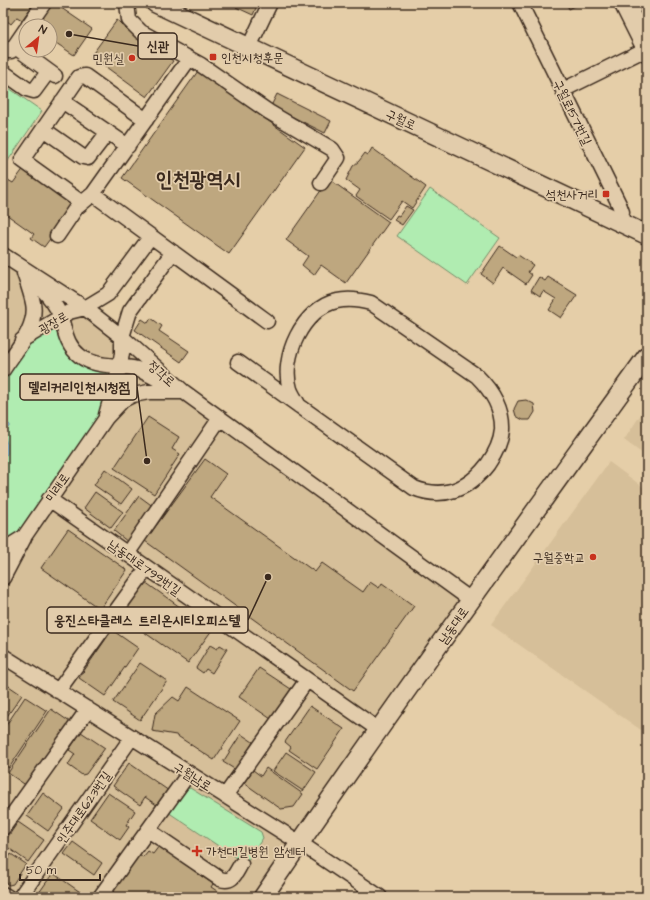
<svg xmlns="http://www.w3.org/2000/svg" width="650" height="900" font-family="'Architects Daughter','Poor Story',sans-serif">
	<style>
		.built { fill: #d6bf99 }
		.green { fill: #b0ecb1; stroke: #768b68 }
		.water { fill: #95cff4; stroke: #718d9e }
		.building { fill: #bea77f; stroke: #3b2a1e }
		.lines { fill: none; stroke-linecap: round; stroke-linejoin: round }
		.minor-casing { stroke: #3b2a1e; stroke-width: 17 }
		.major-casing { stroke: #3b2a1e; stroke-width: 21 }
		.minor { stroke: #e2ccab; stroke-width: 14 }
		.major { stroke: #e2ccab; stroke-width: 18 }
		.poi-dot { fill: #c8321e; stroke: #e2ccab; stroke-width: 1.5 }
		.labels { text-anchor: middle; stroke-width: 3.5; stroke-linejoin: round; paint-order: stroke }
		.poi-label { font-size: 13px; fill: #3b2a1e; stroke: #e2ccab; text-anchor: end }
		.street-label { font-size: 13px; fill: #3b2a1e; stroke: #e2ccab }
		.town-label { font-size: 21px; font-weight: bold; fill: #3b2a1e; stroke: #e2ccab }
		.leader { fill: none; stroke: #3b2a1e; stroke-width: 1.5 }
		.callout-dot { fill: #3b2a1e; stroke: #e2ccab; stroke-width: 1.5 }
		.callout { fill: #e2ccab; stroke: #3b2a1e; stroke-width: 1.5 }
		.callout-label { font-size: 14px; text-anchor: middle; font-weight: bold; fill: #3b2a1e }
	</style>
	<rect width="100%" height="100%" fill="#e5cea8"/>
	<filter id="ink" filterUnits="userSpaceOnUse"><feTurbulence type="fractalNoise" baseFrequency=".025" numOctaves="2"/><feDisplacementMap in="SourceGraphic" scale="8" xChannelSelector="R" yChannelSelector="G"/><feConvolveMatrix kernelMatrix="1 2 1 2 8 2 1 2 1" color-interpolation-filters="sRGB"/></filter>
	<g filter="url(#ink)">
		<path class="built" d="M3 255 122 337 471 600 254 897H3Z
			M647 405V457L624 440Z
			M609 462 647 490V721L641 730 491 625Z"/>
		<path class="green" d="M3 84 42 111 3 168Z
			M430 189 500 238 467 285 397 236Z
			M61 317 80 355 120 366 106 418 24 537 3 545V370L22 340Z
			M190 788 261 832 263 838 245 864 168 812 184 790Z"/>
		<path class="water" d="M7 423 10 425V427L8 428H5L3 431 7 444V454L3 457V425Z"/>
		<path class="building" d="M3 3H34L22 20 17 17 11 24 3 18Z
			M50 3H54L92 29 74 55 50 39V26H34Z
			M227 3H258L253 15Z
			M566 3H581L569 9Z
			M117 20 173 61 147 97 91 56Z
			M198 71 305 147 229 254 122 178Z
			M277 94 331 121 325 133 271 106Z
			M372 148 426 187 412 208 402 201 389 219 356 196 360 190 346 180 353 166 359 161 365 153 368 155Z
			M24 168 75 205 44 247 31 238 34 234 3 212V187L8 180 13 183Z
			M329 179 389 222 346 283 321 265 314 275 302 265 308 256 286 240Z
			M406 206 413 210 402 225 394 220 397 215 399 216Z
			M500 246 516 257 518 255 533 265 528 272 532 275 526 284 503 268 493 283 481 274Z
			M539 277 545 281 548 277 577 295 561 318 549 310 556 299 543 291 540 296 531 290Z
			M151 318 162 326 159 331 189 351 181 362 135 330 142 319 148 323Z
			M526 400 534 404 535 412 530 420H523L516 416 514 409 518 401Z
			M148 417 179 437 172 449 180 454 154 494 114 468Z
			M205 459 226 474 210 497 315 572 322 563 363 592 370 582 379 588 382 583 414 606 353 691 145 541Z
			M105 469 132 489 121 504 94 485Z
			M95 492 123 512 111 528 84 508Z
			M139 496 154 507 128 542 114 531Z
			M68 529 127 570 100 609 41 568Z
			M145 582 212 630 188 663 121 616Z
			M112 630 138 648 105 696 79 678Z
			M210 645 217 649 220 645 227 649 212 673 206 669 203 673 196 668Z
			M140 663 167 681 140 720 113 702Z
			M259 668 291 689 271 719 239 697Z
			M3 682 22 695 3 722Z
			M188 687 240 721 214 760 176 735 152 731 155 714 173 697 179 701Z
			M25 697 47 711 9 768 3 764V730Z
			M310 706 344 729 317 769 289 750 291 747 285 742Z
			M51 709 70 722 27 786 8 773Z
			M81 732 105 748 86 774 82 775 68 765 75 754 69 750Z
			M241 734 253 742 236 770 223 762Z
			M286 752 316 772 303 791 273 771Z
			M129 763 169 791 158 806 145 797 140 805 113 786Z
			M266 768 303 794 294 807 281 809 244 783 253 770 261 776Z
			M43 793 64 809 48 831 27 816Z
			M108 793 135 811 126 825 129 827 120 840 90 819Z
			M18 822 44 840 28 862 3 844Z
			M73 842 102 863 94 875 64 854Z
			M159 846 213 884 211 887 223 895 222 897H108L139 854 143 857 148 851 153 854Z
			M3 849 9 853 3 862Z
			M11 854 26 864 13 884 9 885 3 881V867Z
			M53 873 83 894 81 897H36Z"/>
		<g class="lines">
			<g class="minor-casing">
				<path id="minor" d="M127 3 129 20 141 32 201 65 269 112 332 149 338 158 321 183
					M520 3 619 204 622 212 620 222
					M621 3 647 55
					M635 3 632 14 639 24
					M28 26 44 3
					M14 46 55 76
					M249 47 270 3
					M3 51H11L26 29
					M3 72 27 89 34 91 48 72
					M563 90 644 50
					M62 101 128 146
					M43 129 83 157 88 158 108 132
					M93 194 267 321
					M82 203 22 160 79 77 85 76 146 120
					M57 236 76 208 93 194 189 59
					M3 255 85 308 122 337 184 392 471 600
					M36 283C43 290 51 298 56 307 66 323 62 342 80 356 96 368 118 364 137 369 147 373 157 379 167 384
					M22 340 69 312 85 308 108 294 151 236
					M238 362 414 488C444 500 469 489 488 464 495 454 501 442 502 430 503 409 492 391 477 376L371 303C360 300 349 298 337 301 303 308 280 358 290 389 292 395 296 400 299 406
					M3 370C15 351 38 327 33 303 31 293 27 282 24 273
					M106 415 120 366 122 353V337L130 311 173 252
					M49 499 379 730
					M3 550 24 537 106 418 123 400 133 395 149 392H184
					M127 554 220 418
					M3 578 24 538
					M3 656 300 843 380 897
					M58 691 147 568
					M225 796 307 680
					M3 828 88 709
					M148 830 220 879C233 883 235 874 241 864
					M3 894 8 897
					M20 897 132 737
					M100 897 189 773"/>
			</g>
			<g class="major-casing">
				<path id="major" d="M155 3 647 235
					M263 897C387 714 518 535 647 356"/>
			</g>
			<use href="#minor" class="minor"/>
			<use href="#major" class="major"/>
		</g>
	</g>
	<g class="poi-dot">
		<rect x="209" y="53" width="8" height="8" rx="2"/>
		<circle cx="132" cy="58" r="4"/>
		<rect x="602" y="190" width="8" height="8" rx="2"/>
		<circle cx="593" cy="557" r="4"/>
		<path d="M195 845h4v4h4v4h-4v4h-4v-4h-4v-4h4z"/>
	</g>
	<g class="labels">
		<g class="poi-label">
			<text x="221" y="62" text-anchor="start">인천시청후문</text>
			<text x="124" y="63">민원실</text>
			<text x="598" y="199">석천사거리</text>
			<text x="585" y="562">구월중학교</text>
			<text x="206" y="856" text-anchor="start">가천대길병원 암센터</text>
		</g>
		<g class="street-label">
			<text transform="translate(573 112) rotate(64)" y="5">구월로157번길</text>
			<text transform="translate(401 119) rotate(25)" y="5">구월로</text>
			<text transform="translate(53 322) rotate(-30)" y="5">광장로</text>
			<text transform="translate(162 373) rotate(42)" y="5">정각로</text>
			<text transform="translate(57 487) rotate(-55)" y="5">미래로</text>
			<text transform="translate(145 567) rotate(35)" y="5">남동대로799번길</text>
			<text transform="translate(453 625) rotate(-55)" y="5">남동대로</text>
			<text transform="translate(193 776) rotate(32)" y="5">구월남로</text>
			<text transform="translate(83 807) rotate(-55)" y="5">인주대로623번길</text>
		</g>
		<g class="town-label">
			<text x="198" y="186">인천광역시</text>
		</g>
	</g>
	<path class="leader" d="M69 34L138 46M147 461L137 387M268 577L248 620"/>
	<g class="callout-dot">
		<circle cx="69" cy="34" r="4"/>
		<circle cx="147" cy="461" r="4"/>
		<circle cx="268" cy="577" r="4"/>
	</g>
	<g class="callout">
		<rect x="138" y="33" width="39" height="26" rx="4"/>
		<rect x="20" y="374" width="117" height="26" rx="4"/>
		<rect x="47" y="607" width="201" height="26" rx="4"/>
	</g>
	<g class="callout-label">
		<text x="158" y="51">신관</text>
		<text x="79" y="392">델리커리인천시청점</text>
		<text x="147" y="625">웅진스타클레스 트리온시티오피스텔</text>
	</g>
	<rect width="650" height="900" fill="none" stroke="#e2ccab" stroke-width="16"/>
	<rect x="8" y="8" width="634" height="884" fill="none" stroke="#3b2a1e" stroke-width="1.5" filter="url(#ink)"/>
	<g transform="translate(38 38) rotate(29)"><circle r="19" fill="#e2ccab" stroke="#9f8b73"/>
	<path d="M0-3L7 15L0 10L-7 15Z" fill="#c8321e"/>
	<text y="-6" font-size="11" font-weight="bold" text-anchor="middle" fill="#3b2a1e">N</text>
	</g>
	<path d="M20 874v6h80v-6" fill="none" stroke="#3b2a1e" stroke-width="2"/>
	<text x="26" y="874" font-size="12" fill="#3b2a1e" stroke="#e2ccab" stroke-width="3" paint-order="stroke">50 m</text>
</svg>
